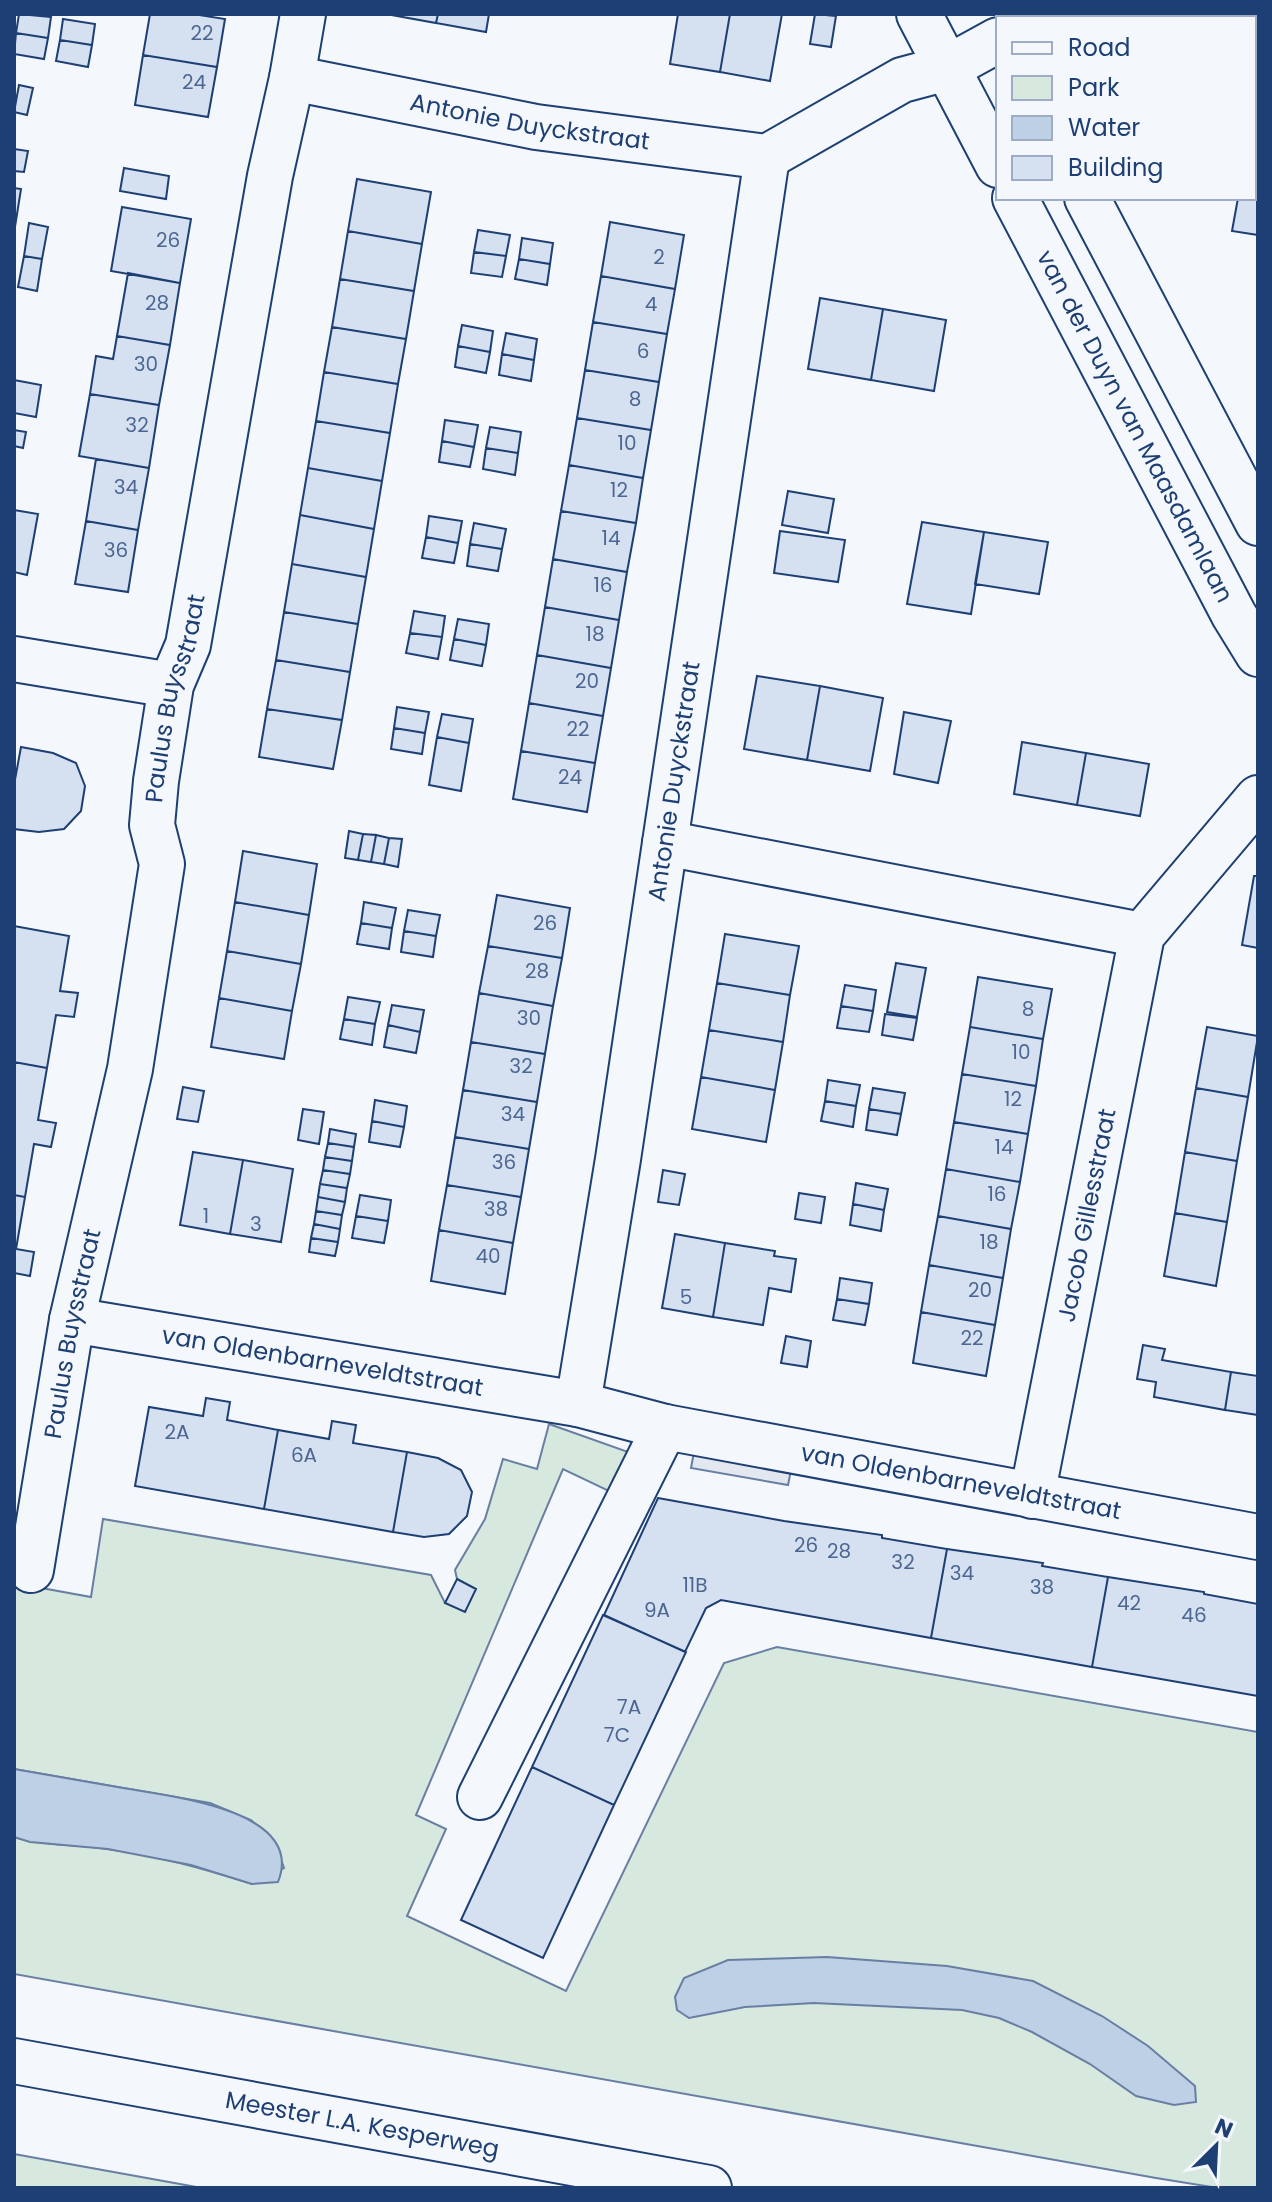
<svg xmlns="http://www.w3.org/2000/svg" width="1272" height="2202" font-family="Poppins,sans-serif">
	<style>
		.green { fill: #d7e8df; stroke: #687fa3; stroke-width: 2 }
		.parking { fill: #e3e8f0; stroke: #687fa3; stroke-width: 2 }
		.water { fill: #bed0e5; stroke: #687fa3; stroke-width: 2 }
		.building { fill: #d5e0f0; stroke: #1d3f73; stroke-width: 2 }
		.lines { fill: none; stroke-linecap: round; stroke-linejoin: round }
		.minor-casing { stroke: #1d3f73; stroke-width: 48 }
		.major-casing { stroke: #1d3f73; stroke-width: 48 }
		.minor { stroke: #f4f7fb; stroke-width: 44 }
		.major { stroke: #f4f7fb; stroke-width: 44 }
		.labels { text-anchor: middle; stroke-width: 6; stroke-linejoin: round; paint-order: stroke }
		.number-label { font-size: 20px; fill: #4b6792 }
		.street-label { font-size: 24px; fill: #1d3f73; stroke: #f4f7fb }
	</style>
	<rect width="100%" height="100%" fill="#f4f7fb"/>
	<path class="green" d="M549 1424 631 1453 613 1493 563 1469 416 1815 446 1829 407 1916 566 1991 724 1663 777 1647 1258 1732V2188H1218L1156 2178 14 1974V1837C44 1846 76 1844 107 1849 156 1855 204 1869 252 1884L284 1868 275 1842 251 1820 210 1803 14 1769V1583L91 1597 103 1519 431 1575 445 1603 475 1589 457 1579 455 1570 485 1519 503 1459 537 1469Z
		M14 2154 202 2188H14Z"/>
	<path class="parking" d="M694 1452 791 1470 788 1485 691 1468Z"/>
	<path class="water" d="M14 1769C50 1775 87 1782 123 1788 167 1796 307 1809 278 1882L252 1884 191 1865 108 1849 30 1842 14 1837Z
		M827 1957 947 1966 1033 1981 1102 2016 1148 2046 1195 2086 1196 2102 1174 2105 1136 2096 1090 2064 1032 2032 999 2018 962 2010 814 2003 745 2007 689 2018 677 2010 675 1997 684 1978 728 1960Z"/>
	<path class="building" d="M19 14 51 17 48 38 16 33Z
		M150 14H193L225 19 217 67 143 55Z
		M386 14H438L436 23Z
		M438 14H489L486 32 436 23Z
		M678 14H730L720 72 670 64Z
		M730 14H782L770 81 720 72Z
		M815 14 836 16 831 47 810 44Z
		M63 19 95 24 92 45 60 40Z
		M16 33 48 38 44 59 14 54Z
		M60 40 92 45 88 67 56 61Z
		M143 55 217 67 208 117 135 105Z
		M19 85 33 88 27 115 14 112Z
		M14 149 28 151 24 172 14 171Z
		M124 168 169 176 166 199 120 191Z
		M1254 171H1258V235L1232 231 1238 198H1254Z
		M357 179 431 192 422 244 348 231Z
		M14 188 21 189 14 233Z
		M122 207 191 219 180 283 111 271Z
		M610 222 684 235 675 289 601 276Z
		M29 223 48 227 42 259 24 256Z
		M478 230 510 235 506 256 474 252Z
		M348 231 422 244 414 291 340 279Z
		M522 238 553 243 550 264 519 259Z
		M474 252 506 256 502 277 471 273Z
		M24 256 42 259 37 291 18 287Z
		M519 259 550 264 547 285 515 279Z
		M128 273 180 283 170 345 117 336Z
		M601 276 675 289 667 334 593 322Z
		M340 279 414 291 406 339 332 327Z
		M820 298 883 309 871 380 808 369Z
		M883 309 946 320 934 391 871 380Z
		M593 322 667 334 659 382 585 370Z
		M462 325 493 331 490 352 458 346Z
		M332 327 406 339 398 384 324 372Z
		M506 333 537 339 534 360 502 354Z
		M117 336 170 345 159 405 90 394 96 356 113 359Z
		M458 346 490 352 486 373 455 367Z
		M502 354 534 360 531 381 499 375Z
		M585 370 659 382 651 430 577 418Z
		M324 372 398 384 390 433 316 421Z
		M14 380 41 385 36 417 14 413Z
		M90 394 159 405 149 468 79 456Z
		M577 418 651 430 643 478 569 465Z
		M445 420 478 425 474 447 442 441Z
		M316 421 390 433 382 481 308 468Z
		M490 427 521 432 518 453 486 448Z
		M14 430 26 432 23 448 14 446Z
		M442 441 474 447 470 467 439 462Z
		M486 448 518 453 515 475 483 469Z
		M96 459 149 468 138 530 86 521Z
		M569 465 643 478 636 523 561 511Z
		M308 468 382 481 374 529 300 515Z
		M788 491 834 499 828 533 782 525Z
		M14 510 38 514 27 575 14 572Z
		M561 511 636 523 627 572 553 559Z
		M300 515 374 529 366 577 292 564Z
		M429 516 462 521 458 543 426 537Z
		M86 521 138 530 128 592 75 584Z
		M922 522 984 532 971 614 907 604Z
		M474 523 506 529 502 549 470 544Z
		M780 531 845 540 838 582 774 573Z
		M984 532 1048 542 1039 594 975 584Z
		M426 537 458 543 454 563 422 558Z
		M470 544 502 549 498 571 467 566Z
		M553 559 627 572 619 620 545 607Z
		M292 564 366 577 358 624 284 612Z
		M545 607 619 620 611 668 537 655Z
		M414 611 445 616 442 637 410 633Z
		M284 612 358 624 350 672 276 660Z
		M458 619 489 624 486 645 454 639Z
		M410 633 442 637 438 659 406 653Z
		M454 639 486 645 482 666 450 660Z
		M537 655 611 668 603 716 529 703Z
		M276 660 350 672 342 720 267 709Z
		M757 676 820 686 807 760 744 749Z
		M820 686 883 698 870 771 807 760Z
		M529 703 603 716 595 763 521 751Z
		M397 707 429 712 425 733 394 728Z
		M267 709 342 720 333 769 259 757Z
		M904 712 951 721 938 783 894 774Z
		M442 714 473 719 469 743 437 737Z
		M394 728 425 733 422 754 391 749Z
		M437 737 469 743 461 791 429 785Z
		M1022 742 1086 753 1077 805 1014 794Z
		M21 747 53 753 76 763 85 786 81 811 64 829 39 832 14 829V785Z
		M521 751 595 763 587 812 513 799Z
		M1086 753 1149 764 1140 816 1077 805Z
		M349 831 363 834 358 860 345 858Z
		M363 834 376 835 371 862 358 860Z
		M376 835 389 838 384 864 371 862Z
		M389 838 402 839 398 867 384 864Z
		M243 851 317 864 309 915 235 902Z
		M1254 876H1258V948L1242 945Z
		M497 895 570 908 562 958 488 946Z
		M235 902 309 915 301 964 227 951Z
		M364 902 396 908 392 928 361 923Z
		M408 910 440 915 436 936 404 931Z
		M361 923 392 928 389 949 357 944Z
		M14 926 69 936 60 991 78 993 74 1017 56 1015 47 1068 14 1062Z
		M404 931 436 936 433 957 401 952Z
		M725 934 799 946 790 995 717 983Z
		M488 946 562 958 553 1006 479 993Z
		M227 951 301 964 292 1011 219 998Z
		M896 963 926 968 917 1017 887 1012Z
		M978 977 1052 989 1043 1039 970 1027Z
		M717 983 790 995 783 1042 709 1030Z
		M845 985 876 990 873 1011 841 1006Z
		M479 993 553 1006 545 1054 471 1042Z
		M348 997 380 1002 375 1024 344 1019Z
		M219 998 292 1011 284 1059 211 1047Z
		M392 1005 424 1010 420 1032 388 1025Z
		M841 1006 873 1011 869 1032 837 1028Z
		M885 1014 917 1018 913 1040 882 1035Z
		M344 1019 375 1024 372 1045 340 1039Z
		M388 1025 420 1032 416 1053 384 1047Z
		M970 1027 1043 1039 1036 1086 962 1074Z
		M1207 1027 1258 1036 1248 1097 1196 1088Z
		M709 1030 783 1042 775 1090 701 1077Z
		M471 1042 545 1054 537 1102 463 1090Z
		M14 1062 47 1068 38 1120 56 1123 51 1147 34 1144 25 1197 14 1195Z
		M962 1074 1036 1086 1028 1134 954 1122Z
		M701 1077 775 1090 766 1142 692 1129Z
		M828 1080 860 1085 856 1106 825 1101Z
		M183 1087 204 1091 198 1122 177 1119Z
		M873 1088 905 1093 901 1114 869 1109Z
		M1196 1088 1248 1097 1237 1161 1185 1152Z
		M463 1090 537 1102 529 1149 455 1137Z
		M375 1100 407 1106 404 1127 372 1121Z
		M825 1101 856 1106 853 1127 821 1121Z
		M303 1109 324 1112 319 1144 298 1140Z
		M869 1109 901 1114 897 1135 866 1130Z
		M372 1121 404 1127 400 1147 369 1142Z
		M954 1122 1028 1134 1020 1182 946 1169Z
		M330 1129 356 1134 354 1147 328 1143Z
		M455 1137 529 1149 521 1197 447 1185Z
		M328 1143 354 1147 352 1161 325 1157Z
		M193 1152 243 1160 230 1234 180 1225Z
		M1185 1152 1237 1161 1227 1222 1175 1213Z
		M325 1157 352 1161 350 1174 323 1170Z
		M243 1160 293 1169 281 1242 230 1234Z
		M946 1169 1020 1182 1011 1229 938 1216Z
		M323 1170 350 1174 347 1188 320 1184Z
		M663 1170 685 1174 679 1205 658 1202Z
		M856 1183 888 1189 884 1210 853 1204Z
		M320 1184 347 1188 345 1202 318 1197Z
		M447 1185 521 1197 513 1243 439 1230Z
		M799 1193 825 1197 821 1223 795 1219Z
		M14 1195 25 1197 16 1249 34 1252 30 1276 14 1273Z
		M360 1195 391 1200 388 1221 356 1216Z
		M318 1197 345 1202 342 1215 316 1211Z
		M853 1204 884 1210 881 1231 850 1225Z
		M316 1211 342 1215 340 1229 314 1224Z
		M1175 1213 1227 1222 1216 1286 1164 1276Z
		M356 1216 388 1221 384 1243 352 1238Z
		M938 1216 1011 1229 1003 1278 929 1265Z
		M314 1224 340 1229 338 1242 311 1238Z
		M439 1230 513 1243 505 1294 431 1281Z
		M675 1234 725 1243 713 1317 662 1308Z
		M311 1238 338 1242 335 1256 309 1252Z
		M725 1243 775 1251 774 1256 796 1259 791 1292 769 1288 763 1325 713 1317Z
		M929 1265 1003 1278 995 1325 921 1312Z
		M840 1278 872 1283 869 1304 837 1299Z
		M837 1299 869 1304 865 1325 833 1320Z
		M921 1312 995 1325 986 1376 913 1363Z
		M786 1336 811 1341 807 1367 781 1363Z
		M1143 1345 1165 1349 1162 1360 1231 1372 1225 1410 1154 1397 1156 1382 1137 1379Z
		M1231 1372 1258 1376V1415L1225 1410Z
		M206 1398 230 1402 227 1420 278 1430 264 1509 135 1486 149 1407 203 1416Z
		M332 1421 356 1425 353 1443 407 1452 393 1532 264 1509 278 1430 329 1439Z
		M407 1452 438 1458 461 1470 472 1492 467 1516 449 1534 424 1537 393 1532Z
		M658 1498 784 1521 882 1535V1538L947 1549 931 1638 721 1600 706 1608 685 1652 604 1615Z
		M947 1549 1043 1563 1042 1566 1108 1577 1092 1667 931 1638Z
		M1108 1577 1204 1592V1594L1258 1604V1696L1092 1667Z
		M457 1579 476 1589 465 1612 445 1603Z
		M603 1615 686 1652 614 1805 532 1767Z
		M532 1767 614 1805 543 1958 461 1920Z"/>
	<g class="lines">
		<g class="minor-casing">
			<g id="minor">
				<path d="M919 14 998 165"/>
				<path d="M1254 49 1258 44"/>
				<path id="s1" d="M292 78 536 127 767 157 902 80 947 68 998 40"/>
				<path id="s2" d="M1015 198 1234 615 1258 654"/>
				<path d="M1087 198 1258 523"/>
				<path d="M14 659 171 685"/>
				<path d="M665 843 1142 935"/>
				<path id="s3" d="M72 1320 578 1404 665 1427 1258 1537"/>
				<path id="s4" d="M578 1404 618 1159 767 157"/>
				<path id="s5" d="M1032 1496 1142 935 1258 798"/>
				<path id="s6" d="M31 1570 72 1320 130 1069 162 864 152 825 156 781 171 685 188 645 270 176 292 78 303 14"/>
				<path d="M480 1797 665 1427"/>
			</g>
		</g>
		<g class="major-casing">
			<g id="major">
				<path id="s7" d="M14 2061 709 2188"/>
			</g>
		</g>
		<use href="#minor" class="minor"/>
		<use href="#major" class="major"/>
	</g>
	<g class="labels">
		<g class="number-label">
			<text x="202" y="40">22</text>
			<text x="194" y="89">24</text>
			<text x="168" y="247">26</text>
			<text x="659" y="264">2</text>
			<text x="157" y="310">28</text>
			<text x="651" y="311">4</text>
			<text x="643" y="358">6</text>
			<text x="146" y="371">30</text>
			<text x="635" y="406">8</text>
			<text x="137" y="432">32</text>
			<text x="627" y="450">10</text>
			<text x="126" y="494">34</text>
			<text x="619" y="497">12</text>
			<text x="611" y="545">14</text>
			<text x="116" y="557">36</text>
			<text x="603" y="592">16</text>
			<text x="595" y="641">18</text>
			<text x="587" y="688">20</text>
			<text x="578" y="736">22</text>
			<text x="570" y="784">24</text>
			<text x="545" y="930">26</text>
			<text x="537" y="978">28</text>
			<text x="1028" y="1016">8</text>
			<text x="529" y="1025">30</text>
			<text x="1021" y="1059">10</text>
			<text x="521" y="1073">32</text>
			<text x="1013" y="1106">12</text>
			<text x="513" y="1121">34</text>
			<text x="1004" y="1154">14</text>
			<text x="504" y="1169">36</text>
			<text x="997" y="1201">16</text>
			<text x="496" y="1216">38</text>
			<text x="206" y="1223">1</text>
			<text x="256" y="1231">3</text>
			<text x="989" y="1249">18</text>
			<text x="488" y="1263">40</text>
			<text x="980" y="1297">20</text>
			<text x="686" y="1304">5</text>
			<text x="972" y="1345">22</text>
			<text x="177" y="1439">2A</text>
			<text x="304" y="1462">6A</text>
			<text x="806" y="1552">26</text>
			<text x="839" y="1558">28</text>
			<text x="903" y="1569">32</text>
			<text x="962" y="1580">34</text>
			<text x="695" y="1592">11B</text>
			<text x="1042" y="1594">38</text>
			<text x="1129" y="1610">42</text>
			<text x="657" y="1617">9A</text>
			<text x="1194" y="1622">46</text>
			<text x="629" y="1714">7A</text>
			<text x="617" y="1742">7C</text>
		</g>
		<g class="street-label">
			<text dy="8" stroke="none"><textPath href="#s1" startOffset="242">Antonie Duyckstraat</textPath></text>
			<text dy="8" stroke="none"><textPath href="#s2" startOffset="258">van der Duyn van Maasdamlaan</textPath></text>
			<text dy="8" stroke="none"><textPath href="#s6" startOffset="888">Paulus Buysstraat</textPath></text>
			<text dy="8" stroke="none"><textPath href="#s4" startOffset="630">Antonie Duyckstraat</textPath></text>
			<text dy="8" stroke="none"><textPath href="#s5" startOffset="286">Jacob Gillesstraat</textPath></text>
			<text dy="8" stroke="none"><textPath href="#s6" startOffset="240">Paulus Buysstraat</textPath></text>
			<text dy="8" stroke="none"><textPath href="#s3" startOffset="254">van Oldenbarneveldtstraat</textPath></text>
			<text dy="8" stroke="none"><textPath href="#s3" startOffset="904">van Oldenbarneveldtstraat</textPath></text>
			<text dy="8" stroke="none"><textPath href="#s7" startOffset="354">Meester L.A. Kesperweg</textPath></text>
		</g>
	</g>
	<rect width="1272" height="2202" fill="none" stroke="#1d3f73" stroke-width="32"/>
	<rect x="996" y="16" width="260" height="184" fill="#f4f7fb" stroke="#9eadc5" stroke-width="2"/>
	<rect x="1012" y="42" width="40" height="12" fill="#f4f7fb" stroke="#9eadc5" stroke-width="2"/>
	<text x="1068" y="56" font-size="24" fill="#1d3f73">Road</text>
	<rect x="1012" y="76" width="40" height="24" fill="#d7e8df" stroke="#9eadc5" stroke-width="2"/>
	<text x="1068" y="96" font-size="24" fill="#1d3f73">Park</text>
	<rect x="1012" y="116" width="40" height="24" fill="#bed0e5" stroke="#9eadc5" stroke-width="2"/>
	<text x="1068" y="136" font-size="24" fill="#1d3f73">Water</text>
	<rect x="1012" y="156" width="40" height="24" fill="#d5e0f0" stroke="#9eadc5" stroke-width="2"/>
	<text x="1068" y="176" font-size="24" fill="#1d3f73">Building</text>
	<g transform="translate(1216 2146) rotate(24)" stroke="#f4f7fb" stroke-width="6" paint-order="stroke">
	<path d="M0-6L14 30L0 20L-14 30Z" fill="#1d3f73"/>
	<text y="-12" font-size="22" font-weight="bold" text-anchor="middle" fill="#1d3f73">N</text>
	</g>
</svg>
